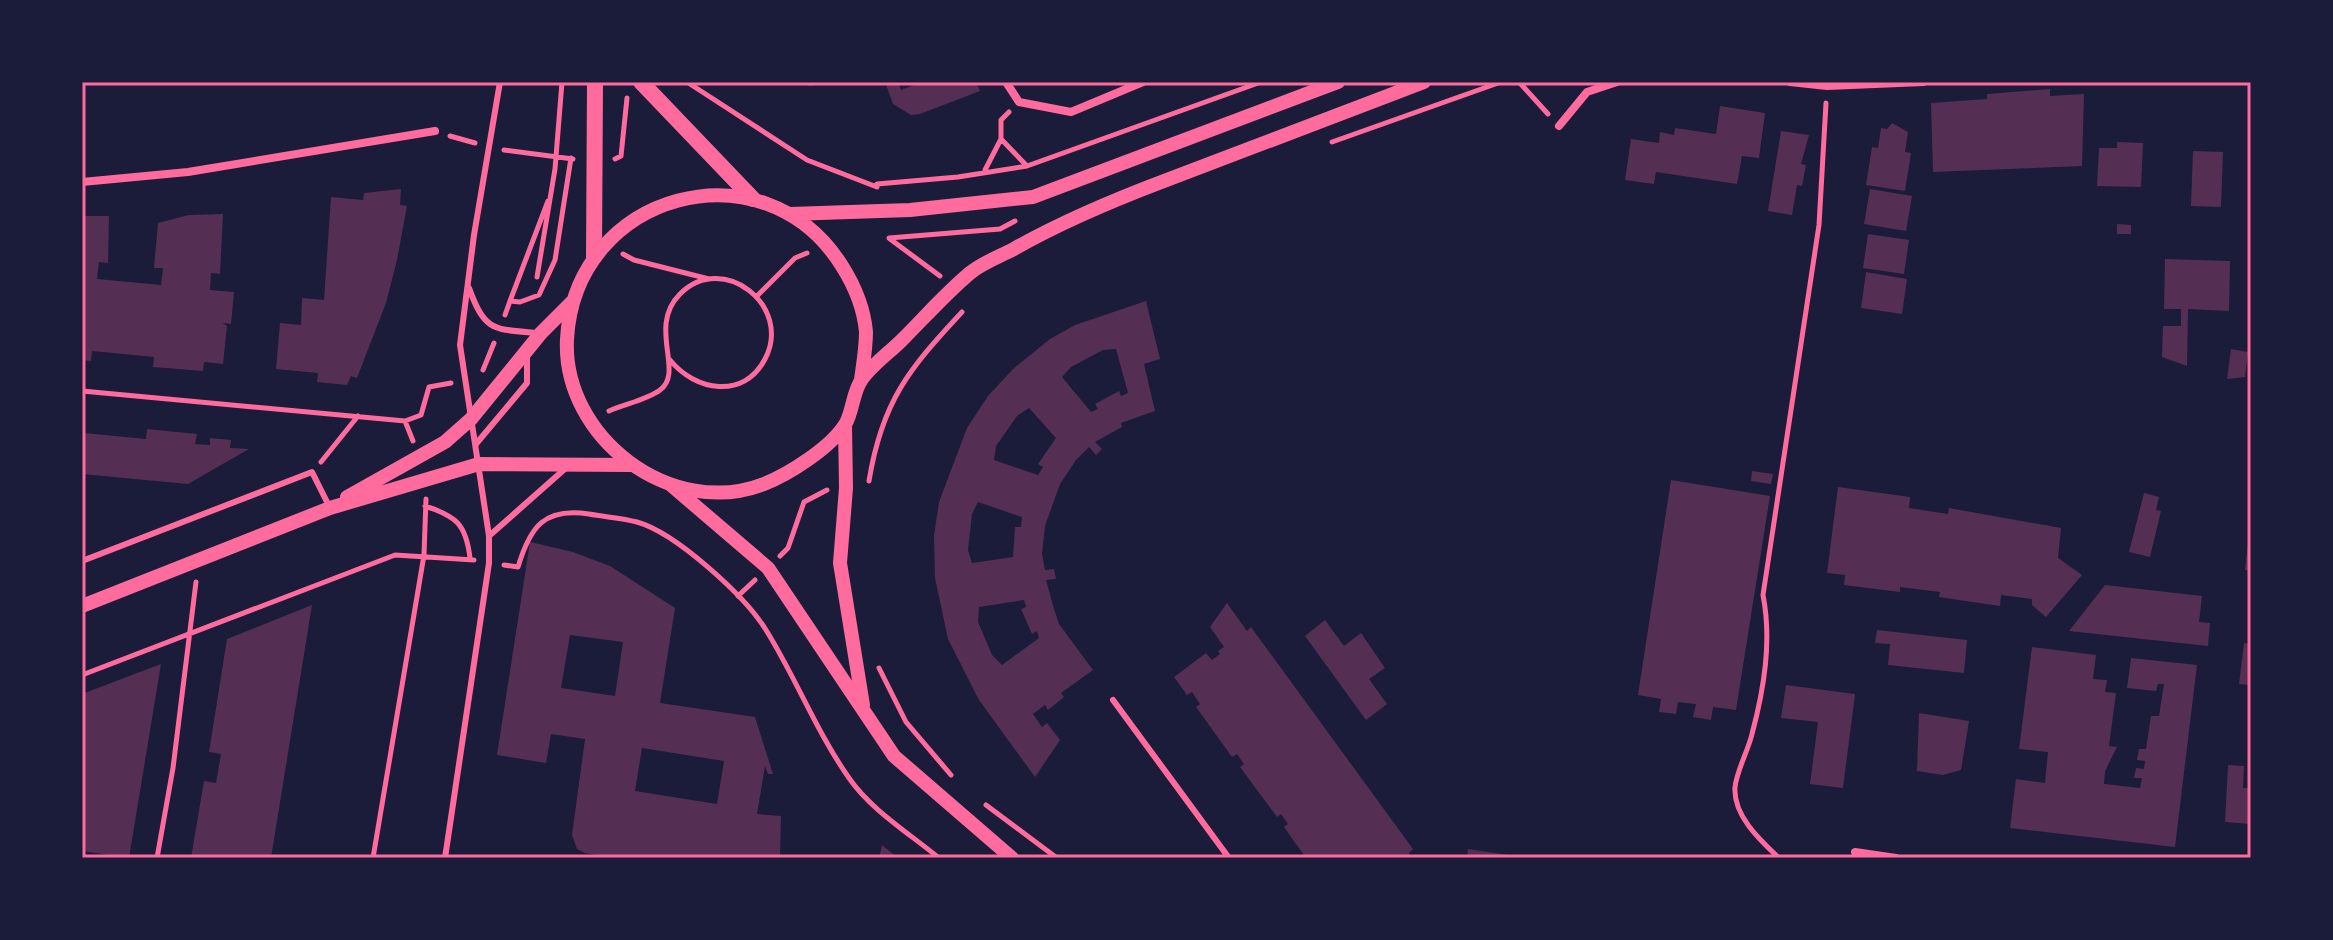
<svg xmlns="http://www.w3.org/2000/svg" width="2333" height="940" font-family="Poppins,sans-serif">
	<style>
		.building { fill: #542f53; fill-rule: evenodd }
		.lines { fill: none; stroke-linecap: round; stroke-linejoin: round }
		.path { stroke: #ff6b9d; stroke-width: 5 }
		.service { stroke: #ff6b9d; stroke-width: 6 }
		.minor { stroke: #ff6b9d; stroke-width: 8 }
		.tertiary { stroke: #ff6b9d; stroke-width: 14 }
		.secondary { stroke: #ff6b9d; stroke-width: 16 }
		.neatline { fill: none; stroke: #ff6b9d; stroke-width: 3 }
	</style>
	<rect width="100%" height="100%" fill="#1b1b3a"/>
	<path class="building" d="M800 82H830L810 86Z
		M885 82H898L901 90 922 82H976L980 91 920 114 911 115 893 104Z
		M2050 89V96L2084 94 2082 166 1933 172 1931 103 1987 99V94Z
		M1720 106 1765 113 1759 158 1742 156 1737 184 1656 172 1654 184 1625 180 1631 139 1659 143 1660 132 1674 135 1675 128 1716 134Z
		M1892 123 1908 132 1905 152 1911 153 1905 191 1866 185 1872 147 1878 148 1881 128 1887 129Z
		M1781 131 1809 135 1801 164 1806 165 1802 186 1797 185 1792 215 1768 211Z
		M2117 142 2143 143 2141 187 2097 186 2099 148H2117Z
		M2193 151 2223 152 2221 207 2191 206Z
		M401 189 400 205 407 206 397 260 386 303 357 378 351 376 347 385 317 382 318 373 276 369 280 323 301 325 302 298 324 300 331 197 363 200 364 193Z
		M1870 189 1912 196 1906 231 1864 224Z
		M223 214 220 274 211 273 210 290 234 292 231 324 222 323 227 326 223 364 204 362 203 371 153 367 154 357 92 351 91 361 82 360V216H109L108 263 99 262 97 279 161 285 163 268H154L158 223 189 215Z
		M2117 224 2131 225V234H2117Z
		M1868 234 1909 240 1904 274 1863 268Z
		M2165 259 2230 261 2229 311 2188 309 2187 366 2162 357 2163 326H2181V309H2164Z
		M1866 272 1907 279 1902 314 1861 308Z
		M1146 301 1160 359 1144 364 1155 411 1121 423 1122 427 1095 442 1102 449 1096 455 1089 447 1076 460 1060 484 1045 526 1042 554 1045 570 1054 569 1056 579 1046 580 1054 609 1059 624 1093 670 1061 693 1064 697 1048 710 1045 705 1033 714 1042 727 1047 723 1060 740 1035 777 979 700 948 639 935 578 934 536 939 502 967 428 988 396 1013 369 1050 339 1075 325ZM1116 349 1128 393 1121 396 1119 391 1095 404 1098 409 1091 412 1062 377 1071 367 1103 350ZM1029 408 1056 438 1038 464 1043 467 1038 475 994 460 996 446 1017 416ZM978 502 1022 517 1021 527H1015L1013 557 972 563 968 550 972 514ZM1024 600 1026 607 1021 609 1032 634 1037 631 1039 638 1002 665 992 655 978 622 979 607Z
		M2231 349 2248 352 2245 377 2227 379Z
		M82 423H85L84 433 146 439 147 429 197 434 195 444 210 445V438L231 440 230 448 249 449 188 484 82 474Z
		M1752 471 1773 474 1771 484 1751 481Z
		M1671 480 1770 496 1736 710 1713 707 1711 720 1693 717 1696 704 1678 702 1676 714 1659 712 1661 699 1638 695Z
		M1838 487 1910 497 1909 508 1948 514 1949 508 2061 528 2058 558 2082 575 2046 617 2032 605V599L2001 595 2000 606 1939 597 1940 592 1900 587V592L1844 585 1845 575 1827 573Z
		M2144 493 2159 497 2156 510 2161 511 2150 557 2129 552Z
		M530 542 573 552 610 566 675 608 660 703 755 717 773 774H768L765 766 757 814 781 816 780 858H614L585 853 577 849 572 835 585 739 551 734 546 763 497 755ZM570 635 623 642 615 696 561 688ZM642 748 724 761 717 804 635 791Z
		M2248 543H2251V571L2245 570Z
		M2105 585 2202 596 2199 622 2210 623 2208 646 2069 631Z
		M1227 603 1247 631 1251 627 1413 849 1409 853 1413 858H1306L1284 827 1288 824 1281 814 1277 817 1240 767 1244 764 1237 754 1232 757 1196 707 1200 704 1192 692 1187 695 1174 677 1206 653 1212 660 1220 654 1218 651 1224 647 1210 627Z
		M312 605 271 858H191L204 781 216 783 221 754 209 752 227 639Z
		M1325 620 1344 646 1361 633 1385 668 1369 679 1387 704 1366 720 1305 636Z
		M1877 630 1967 640 1964 673 1888 665 1890 644 1875 643Z
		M2244 643 2251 644V685L2239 684Z
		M2032 647 2096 655 2093 679 2107 680 2105 692 2116 693 2109 746 2117 747 2105 771 2104 784 2140 788 2142 778H2134L2136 768 2144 769 2145 761 2137 760 2139 749H2146L2151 716H2159L2164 684H2158L2156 691 2127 688 2131 658 2197 665 2175 847 2010 828 2016 779 2045 783 2048 752 2019 749Z
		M161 664 129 858 82 851V694Z
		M1786 685 1855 694 1843 788 1810 784 1818 722 1781 718Z
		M1919 713 1969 721 1961 770 1943 775 1917 771Z
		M2228 765 2244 766 2243 788H2251V824L2225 822Z
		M882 845 898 858H879Z
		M1468 849 1515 856V858H1467Z"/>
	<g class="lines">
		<path class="path" d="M687 82 807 160 877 187
			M1519 82 1548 114
			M1009 112 1001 120V139L1026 165
			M450 136 475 143
			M1332 142 1501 82
			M504 150 573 159
			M615 159 621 156 627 98
			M985 170 1001 139
			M877 184 958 177 1027 166 1261 82
			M889 238 1000 229 1015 221
			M890 239 940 276
			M623 254 634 260 709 279
			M537 277 555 169 562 82
			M757 296 795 258 807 253
			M510 301 548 201
			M505 315 510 301 520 302 539 295 555 260 571 158
			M483 370 494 343
			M82 391 405 421
			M609 411C624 404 647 400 660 390 685 372 647 327 680 294 723 251 793 306 765 359 744 400 695 391 670 360
			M413 441 405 421 421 415 429 387 451 383
			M321 462 358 416
			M869 481C882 401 909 369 962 312
			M425 506C456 516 466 524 470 558
			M780 556 788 548 804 502 827 490
			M504 565 518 567C530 527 544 507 589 514 605 517 622 518 637 522 676 533 745 596 766 630 796 678 816 731 849 778 870 809 910 834 939 858
			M738 596 755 580
			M879 668 906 722 951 775
			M82 675 395 555 474 560
			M986 805 1057 858
			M157 858 173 768 196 582
			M373 858 424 555 426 499
			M1779 858C1761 841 1733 816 1735 787 1737 770 1748 751 1752 734 1764 689 1772 641 1763 595L1819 225 1826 103"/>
		<path class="service" d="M469 288C485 332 493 329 538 333
			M476 444 527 383V354
			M489 536 567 467
			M82 561 312 472 330 508
			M1113 700 1229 858
			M445 858 489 563V536L460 345 474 235 500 82"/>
		<path class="minor" d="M1006 82 1019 102 1071 112 1143 82
			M1790 82 1827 86 1923 82
			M1559 126 1587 92 1617 82
			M82 182 188 172 435 131
			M1857 858 1855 852 1896 858"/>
		<path class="tertiary" d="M790 214 910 210 1033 197 1338 82
			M861 380C863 365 866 348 866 332 864 309 854 285 842 266 764 141 575 192 567 339 562 437 671 520 764 484 789 474 832 447 846 423 853 410 853 391 862 379 872 365 890 352 902 340 924 318 946 293 970 273 982 263 998 257 1012 250 1061 222 1111 201 1164 181 1250 148 1337 115 1424 82
			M845 425 846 488 840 563 863 705
			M671 485 768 568 894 756 1012 858
			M347 497 445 442 471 419 541 333 573 301
			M82 606 330 508 479 464 631 465"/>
		<path class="secondary" d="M641 82 753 199
			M594 257 595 82"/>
	</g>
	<rect width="2333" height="940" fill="none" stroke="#1b1b3a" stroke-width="168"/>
	<rect x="84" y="84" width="2165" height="772" class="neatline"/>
</svg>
